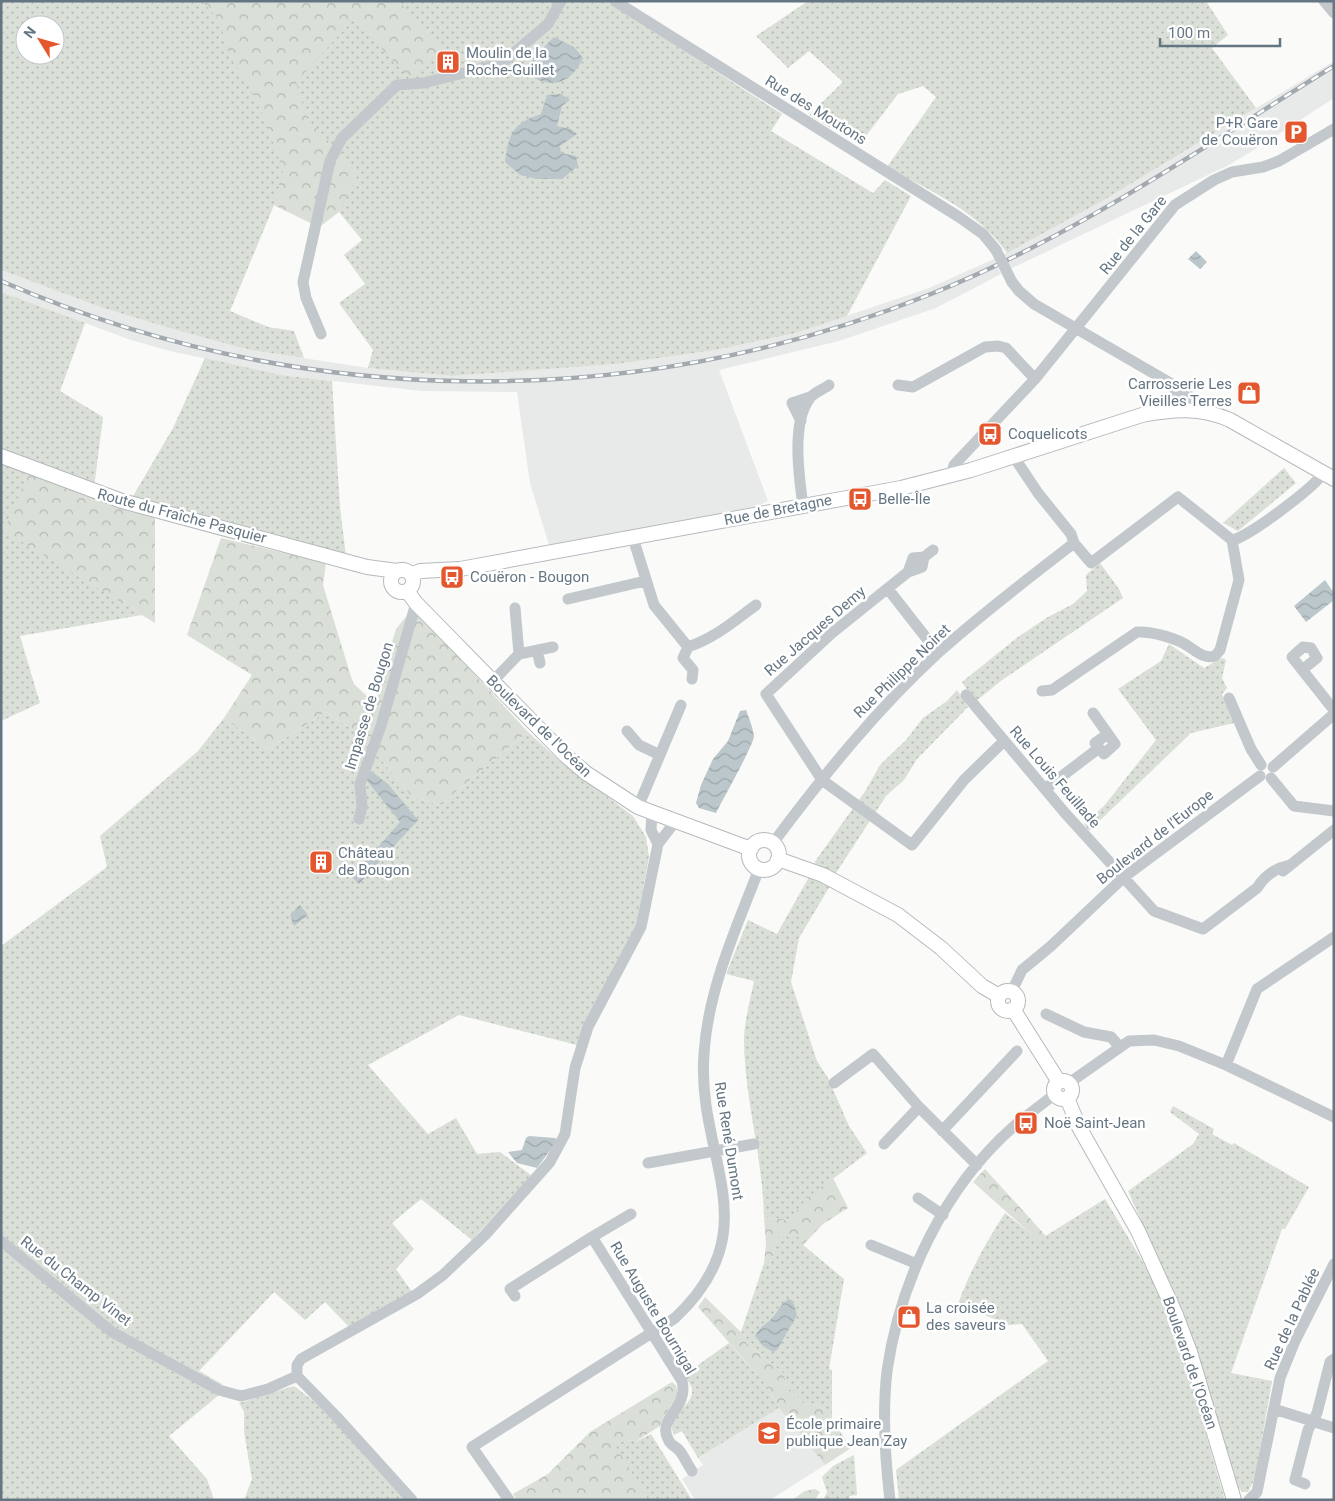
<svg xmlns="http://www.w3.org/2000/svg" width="1335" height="1501" font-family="Roboto,sans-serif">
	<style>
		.built { fill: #e8e9e9 }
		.grass { fill: url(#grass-dots); fill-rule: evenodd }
		.forest { fill: url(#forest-crowns) }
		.water { fill: url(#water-waves) }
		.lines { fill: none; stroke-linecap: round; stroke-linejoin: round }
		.major-casing { stroke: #b5babe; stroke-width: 16 }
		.minor { stroke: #c3c8cc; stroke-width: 11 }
		.major { stroke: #fff; stroke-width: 14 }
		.rail-casing { stroke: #a2aab0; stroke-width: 4.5 }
		.rail { stroke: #fff; stroke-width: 2.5; stroke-dasharray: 8; stroke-linecap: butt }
		.minor-bridge { stroke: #c3c8cc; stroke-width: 11 }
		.labels { text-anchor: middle; stroke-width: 5; stroke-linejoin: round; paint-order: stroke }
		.poi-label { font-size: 15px; fill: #657683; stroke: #fff; text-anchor: start }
		.street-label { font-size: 15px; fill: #657683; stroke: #fff }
	</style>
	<defs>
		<pattern id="grass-dots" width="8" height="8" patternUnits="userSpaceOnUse" patternTransform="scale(1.25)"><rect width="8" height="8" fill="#dadfd7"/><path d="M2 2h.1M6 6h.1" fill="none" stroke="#b4b9b4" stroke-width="1.8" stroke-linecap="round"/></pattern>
		<pattern id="forest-crowns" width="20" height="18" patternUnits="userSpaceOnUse" patternTransform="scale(1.25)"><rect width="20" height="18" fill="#dadfd7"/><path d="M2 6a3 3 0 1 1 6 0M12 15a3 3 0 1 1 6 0" fill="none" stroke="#b4b9b4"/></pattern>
		<pattern id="water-waves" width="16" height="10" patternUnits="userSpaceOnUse" patternTransform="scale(1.25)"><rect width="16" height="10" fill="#bbc7cb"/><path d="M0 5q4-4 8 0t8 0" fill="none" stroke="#9ca6aa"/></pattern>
	</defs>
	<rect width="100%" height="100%" fill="#fafaf8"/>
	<path class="built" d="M1334 61V98L1262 145 1229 165 1010 269 1004 254 1104 200Z
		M994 259 1001 274 936 308 839 341 719 370 768 501 758 506 550 548 530 483 517 392 421 391 281 375 170 351 131 340 1 292V270L103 308 250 350 368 368 452 376 616 364 716 350 796 333 929 288Z
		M779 1408 825 1465 770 1500H695L682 1479 703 1465 698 1458Z"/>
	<path class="grass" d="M1 1H607L782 114 771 131 873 193 885 180 911 196 847 316 796 333 716 350 616 364 452 376 368 368 373 350 339 303 365 284 344 255 362 240 339 212 319 227 274 205 230 311 268 327 294 331 304 358 250 350 177 330 103 308 1 270ZM25 25H55V55H25Z
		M808 1H1206L1228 35 1212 48 1256 108 1104 200 1007 253C978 211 930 191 887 167L936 97 923 86 898 94 859 145 809 115 843 82 809 51 788 68 756 36Z
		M1 292 85 323 60 391 103 417 94 488 1 451Z
		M205 358 281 375 332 381 340 507 346 557 132 498 173 428Z
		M1 464 28 474 5 531 142 615 20 636 40 703 1 721Z
		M1284 468 1296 483 1238 531 1223 523Z
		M1100 563 1119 589 1123 598 1002 680 975 702 962 682 1018 637 1048 617 1073 604 1087 591 1086 575Z
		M1169 644 1204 668 1222 658 1226 660 1222 678 1227 688 1222 694 1234 723 1191 733 1089 831 1084 824 1104 806 1156 740 1118 689 1161 661Z
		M957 690 968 707 917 759 904 780 886 796 836 873 814 863 866 790 880 765 906 740 923 718 947 701Z
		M326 712 362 736 411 796 440 805 528 732 562 763 633 816 646 837 649 857 635 931 577 1045 459 1015 368 1065 428 1134 456 1118 477 1154 500 1152 532 1176 472 1240 421 1199 392 1223 414 1249 396 1269 412 1292 350 1328 325 1302 305 1320 274 1292 199 1371 222 1384 219 1395 169 1436 207 1479 214 1500H1V946L107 867 100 836 198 751 224 718 268 749Z
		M809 877 830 886 799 938 791 982 817 1061 828 1078 849 1126 867 1153 809 1197 789 1220 764 1217C763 1158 745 1101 744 1042 744 1022 750 1001 754 981L726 974 748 920 777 934Z
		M1173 1106 1214 1129 1212 1134 1232 1145 1234 1143 1309 1187 1285 1229H1282L1231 1373 1272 1381 1255 1478 1248 1492H1242L1237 1486 1205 1378 1161 1265 1128 1191 1193 1144 1199 1134 1170 1112Z
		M1105 1199C1127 1236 1152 1273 1168 1313 1191 1374 1206 1438 1225 1500H899L896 1470 1048 1361 1022 1324 1009 1325 958 1304C970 1271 986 1242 1005 1213L1039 1240Z
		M778 1237H801L803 1245 844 1279 829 1369 832 1370V1420L826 1410 811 1403 805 1405 787 1386 783 1373 746 1343V1337L741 1332 764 1263 770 1265Z
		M729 1343 768 1387 779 1408 698 1458 682 1431 674 1435C664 1412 695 1407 692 1389 691 1384 686 1379 684 1375Z
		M294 1386 320 1406 408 1500H244L252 1479 244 1432V1412L239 1403Z
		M651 1434 692 1500H648L613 1443 633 1440 635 1442Z
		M854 1455 857 1495 850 1496 848 1500H823L827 1492 822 1477 833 1466Z"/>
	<path class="forest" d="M202 1H399L443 51 409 78 354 19 296 82 308 120 359 173 339 211 319 227 274 205 283 170 262 113 246 80 230 58 219 20Z
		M28 474 155 518V623L4 531Z
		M221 538 326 563 323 585 353 683 374 703 396 629 409 613 417 612 528 732 440 805 411 796 362 736 326 712 268 749 224 718 252 675 187 635Z
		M985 1169 1046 1236 1039 1241 973 1182Z
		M833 1178 848 1208 823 1224 803 1245 801 1237H778L770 1265 764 1263 766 1244 764 1217 789 1220 808 1197Z
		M705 1297 746 1337V1343L783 1373 787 1386 805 1405 811 1403 826 1410 851 1448 825 1465 779 1408 768 1387 698 1307Z
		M672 1382 676 1385 678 1395 663 1418 660 1426 635 1442 633 1440 614 1443 648 1500H517L513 1494 548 1474 590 1432Z
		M815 1489 820 1492 815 1500H792L805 1491Z"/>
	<path class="water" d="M554 37 574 47 583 58C571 84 551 90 528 74L534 57Z
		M561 94 570 100 562 106 557 126 571 129 577 134 560 146 561 153 576 156 578 166 562 179H537L520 175 505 162C509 133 512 124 541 114L547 95Z
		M1196 251 1207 262 1200 269 1188 259Z
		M1325 580 1334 593V600L1306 622 1294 606Z
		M746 710C749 718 753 728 754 736 754 744 722 801 716 813L699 808 696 803 701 785 713 759 728 741 740 711Z
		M371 771 388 784 418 820 359 884 352 877 400 822 364 777Z
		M300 905 308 915 294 926 290 915Z
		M529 1136 555 1138 557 1141 537 1168 517 1163 508 1152 522 1150 526 1138Z
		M789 1299 793 1301 797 1315 777 1350 773 1352 763 1346 755 1336C760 1326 766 1325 772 1318 779 1311 780 1304 789 1299Z"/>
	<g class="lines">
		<g class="major-casing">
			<path id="major" d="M1 456 122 501 367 567 397 571
				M391 581a11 11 0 1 1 22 0a11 11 0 1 1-22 0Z
				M411 575 420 571 460 569 901 488 971 470 1142 415C1174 409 1200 407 1230 420L1334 479
				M407 591 416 603 565 755 586 773 638 807 751 849
				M749 855a15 15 0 1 1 30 0a15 15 0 1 1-30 0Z
				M778 859 823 875 898 915 941 948 982 986 999 996
				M998 1001a10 10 0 1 1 20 0a10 10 0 1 1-20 0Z
				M1013 1009 1059 1082
				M1054 1090a9 9 0 1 1 18 0a9 9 0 1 1-18 0Z
				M1067 1098 1079 1127 1138 1231 1176 1315 1190 1352 1234 1500"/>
		</g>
		<path class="minor" d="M615 1 959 217 983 234 996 250
			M1324 1 1334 13
			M1012 282 1019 291 1034 304 1184 391 1192 399 1198 410
			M321 334 306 298 303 282 330 161 342 138 397 85 424 83 502 63 548 24 561 1
			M898 385 913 387 985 347 998 346 1006 348 1035 379
			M1173 386 1183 409
			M801 421 792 403 810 397
			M1014 457 1038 493 1071 534 1074 543
			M951 476 954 465 1035 379 1175 205 1214 180 1232 172 1263 167 1279 161 1334 129
			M803 506C799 477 791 422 810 398 813 393 824 389 829 385
			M633 538 654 605 688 647 683 658 693 670 692 679
			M933 550 924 557 913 558 908 572 832 633 766 694 822 780 912 845 964 780 1004 741
			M908 572 922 567 924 557
			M888 589 938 653
			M568 599 645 581
			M515 608 519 654 553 647
			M688 647C715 638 734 621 756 605
			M537 650 540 663
			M1302 670 1317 658 1311 648 1303 647 1292 657 1334 710
			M493 681 519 654
			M1042 691 1052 690 1137 632C1150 631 1171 637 1183 643 1193 648 1203 660 1215 656L1220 650 1239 580 1232 540C1247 538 1315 487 1323 473
			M966 695 1065 813 1154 911 1203 929 1257 888C1264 877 1273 869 1287 866
			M1229 698 1251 749 1261 765
			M1093 713 1115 744 1104 754 1095 743 1108 734
			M627 731 639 745 660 755
			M1273 767 1334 714
			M1271 778 1294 806 1334 811
			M1045 789 1099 748
			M638 807 681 705
			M652 812 651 830 658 844
			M359 819 362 807 360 784 381 726 416 603
			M773 843C823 776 876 710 938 653 981 614 1028 579 1074 543L1091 563 1178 497 1232 540
			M1283 871 1334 830
			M1012 991 1022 970 1051 946 1124 877 1260 776
			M1046 1014 1084 1032 1111 1037 1119 1046
			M1226 1065 1257 989 1334 937
			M834 1083 873 1054 919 1107 977 1165
			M1069 1083 1129 1041 1154 1040 1179 1046 1226 1065 1334 1117
			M942 1131 1017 1051
			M884 1144 919 1107
			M648 1163 754 1144
			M918 1198 943 1215
			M631 1214 592 1237 682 1381C689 1409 657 1417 668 1439 670 1445 675 1446 679 1450 684 1456 687 1464 692 1471
			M1 1241 112 1332 219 1390 241 1396 268 1389 297 1376
			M871 1245 917 1264
			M515 1296 510 1289 592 1237
			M1274 1409 1334 1428
			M1305 1484 1295 1480 1308 1430 1317 1413 1330 1362 1334 1359
			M412 1500 336 1416 297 1376V1365L301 1359 417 1294 443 1275 485 1235 550 1162 565 1134 575 1068 588 1027 641 927 658 844 675 822
			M509 1500 472 1447 675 1318C771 1228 696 1157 704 1054 708 989 736 929 759 869
			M890 1500C885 1458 882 1414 887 1371 900 1281 944 1188 1013 1127 1026 1116 1041 1105 1055 1094
			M1249 1500 1257 1492 1280 1378 1295 1341 1334 1264"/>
		<use href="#major" class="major"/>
		<g class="rail-casing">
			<path id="rail" d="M1 281C299 410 630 415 931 294 1074 237 1203 147 1334 66"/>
		</g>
		<use href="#rail" class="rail"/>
		<path class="minor-bridge" d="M996 250 1012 282"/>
	</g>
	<defs>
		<g id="building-square" transform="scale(1.25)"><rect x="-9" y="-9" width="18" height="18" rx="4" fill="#e4572e" stroke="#fff"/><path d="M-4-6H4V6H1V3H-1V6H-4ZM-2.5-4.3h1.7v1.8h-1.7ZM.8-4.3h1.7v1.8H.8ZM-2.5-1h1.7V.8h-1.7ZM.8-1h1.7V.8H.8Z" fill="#fff"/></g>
		<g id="parking-square" transform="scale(1.25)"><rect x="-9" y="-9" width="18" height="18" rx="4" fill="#e4572e" stroke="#fff"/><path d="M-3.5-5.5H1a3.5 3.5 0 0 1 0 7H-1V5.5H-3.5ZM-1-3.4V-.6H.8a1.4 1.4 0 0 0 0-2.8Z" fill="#fff"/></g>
		<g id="shop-square" transform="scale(1.25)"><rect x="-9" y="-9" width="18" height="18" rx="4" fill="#e4572e" stroke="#fff"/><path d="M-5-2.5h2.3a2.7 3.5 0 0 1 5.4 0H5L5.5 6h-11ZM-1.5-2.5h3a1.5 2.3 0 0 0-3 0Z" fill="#fff"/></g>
		<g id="bus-square" transform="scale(1.25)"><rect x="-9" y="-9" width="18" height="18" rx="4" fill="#e4572e" stroke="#fff"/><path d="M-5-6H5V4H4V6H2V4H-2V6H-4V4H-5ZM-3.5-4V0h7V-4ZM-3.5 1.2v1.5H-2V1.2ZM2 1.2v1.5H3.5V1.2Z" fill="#fff"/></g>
		<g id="school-square" transform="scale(1.25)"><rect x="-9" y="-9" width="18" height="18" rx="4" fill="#e4572e" stroke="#fff"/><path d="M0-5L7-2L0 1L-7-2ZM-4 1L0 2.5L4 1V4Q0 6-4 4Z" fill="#fff"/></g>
	</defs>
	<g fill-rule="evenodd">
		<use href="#building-square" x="448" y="62"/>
		<use href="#parking-square" x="1296" y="132"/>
		<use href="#shop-square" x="1249" y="393"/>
		<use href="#bus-square" x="990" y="434"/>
		<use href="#bus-square" x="860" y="499"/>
		<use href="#bus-square" x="452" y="577"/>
		<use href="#building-square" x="321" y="862"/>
		<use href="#bus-square" x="1026" y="1123"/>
		<use href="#shop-square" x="909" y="1317"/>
		<use href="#school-square" x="769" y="1433"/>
	</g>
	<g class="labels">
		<g class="poi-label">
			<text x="466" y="58">Moulin de la<tspan x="466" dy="17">Roche-Guillet</tspan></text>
			<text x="1278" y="128" text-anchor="end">P+R Gare<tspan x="1278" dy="17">de Couëron</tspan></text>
			<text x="1232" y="389" text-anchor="end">Carrosserie Les<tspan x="1232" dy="17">Vieilles Terres</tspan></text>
			<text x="1008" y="439">Coquelicots</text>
			<text x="878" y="504">Belle-Île</text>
			<text x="470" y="582">Couëron - Bougon</text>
			<text x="338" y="858">Château<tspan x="338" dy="17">de Bougon</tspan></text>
			<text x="1044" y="1128">Noë Saint-Jean</text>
			<text x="926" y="1313">La croisée<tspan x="926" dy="17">des saveurs</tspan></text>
			<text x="786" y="1429">École primaire<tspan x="786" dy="17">publique Jean Zay</tspan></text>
		</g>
		<g class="street-label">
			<text transform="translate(816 110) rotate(32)" y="5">Rue des Moutons</text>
			<text transform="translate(1133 235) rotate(-51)" y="5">Rue de la Gare</text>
			<text transform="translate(778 510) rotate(-11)" y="5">Rue de Bretagne</text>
			<text transform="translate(182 516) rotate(15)" y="5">Route du Fraîche Pasquier</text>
			<text transform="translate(815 631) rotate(-41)" y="5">Rue Jacques Demy</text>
			<text transform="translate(902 671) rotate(-44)" y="5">Rue Philippe Noiret</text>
			<text transform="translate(369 706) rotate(-73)" y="5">Impasse de Bougon</text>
			<text transform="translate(539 726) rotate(44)" y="5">Boulevard de l'Océan</text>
			<text transform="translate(1055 777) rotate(49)" y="5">Rue Louis Feuillade</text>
			<text transform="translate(1155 837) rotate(-38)" y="5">Boulevard de l'Europe</text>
			<text transform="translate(729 1141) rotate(81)" y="5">Rue René Dumont</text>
			<text transform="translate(76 1281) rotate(38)" y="5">Rue du Champ Vinet</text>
			<text transform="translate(653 1308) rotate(59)" y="5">Rue Auguste Bournigal</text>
			<text transform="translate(1292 1319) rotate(-65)" y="5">Rue de la Pablée</text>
			<text transform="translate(1190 1363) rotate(71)" y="5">Boulevard de l'Océan</text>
		</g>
	</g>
	<rect width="1335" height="1501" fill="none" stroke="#657683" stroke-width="5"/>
	<g transform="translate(40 40) rotate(307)"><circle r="24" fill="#ffffff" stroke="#c1c8cd"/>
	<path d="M0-4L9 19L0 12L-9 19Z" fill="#e4572e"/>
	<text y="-8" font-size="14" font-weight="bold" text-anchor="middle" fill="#657683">N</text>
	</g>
	<path d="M1160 38v8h120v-8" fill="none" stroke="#657683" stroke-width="2.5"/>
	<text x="1168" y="38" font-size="15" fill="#657683" stroke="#ffffff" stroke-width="4" paint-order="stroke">100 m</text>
</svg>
